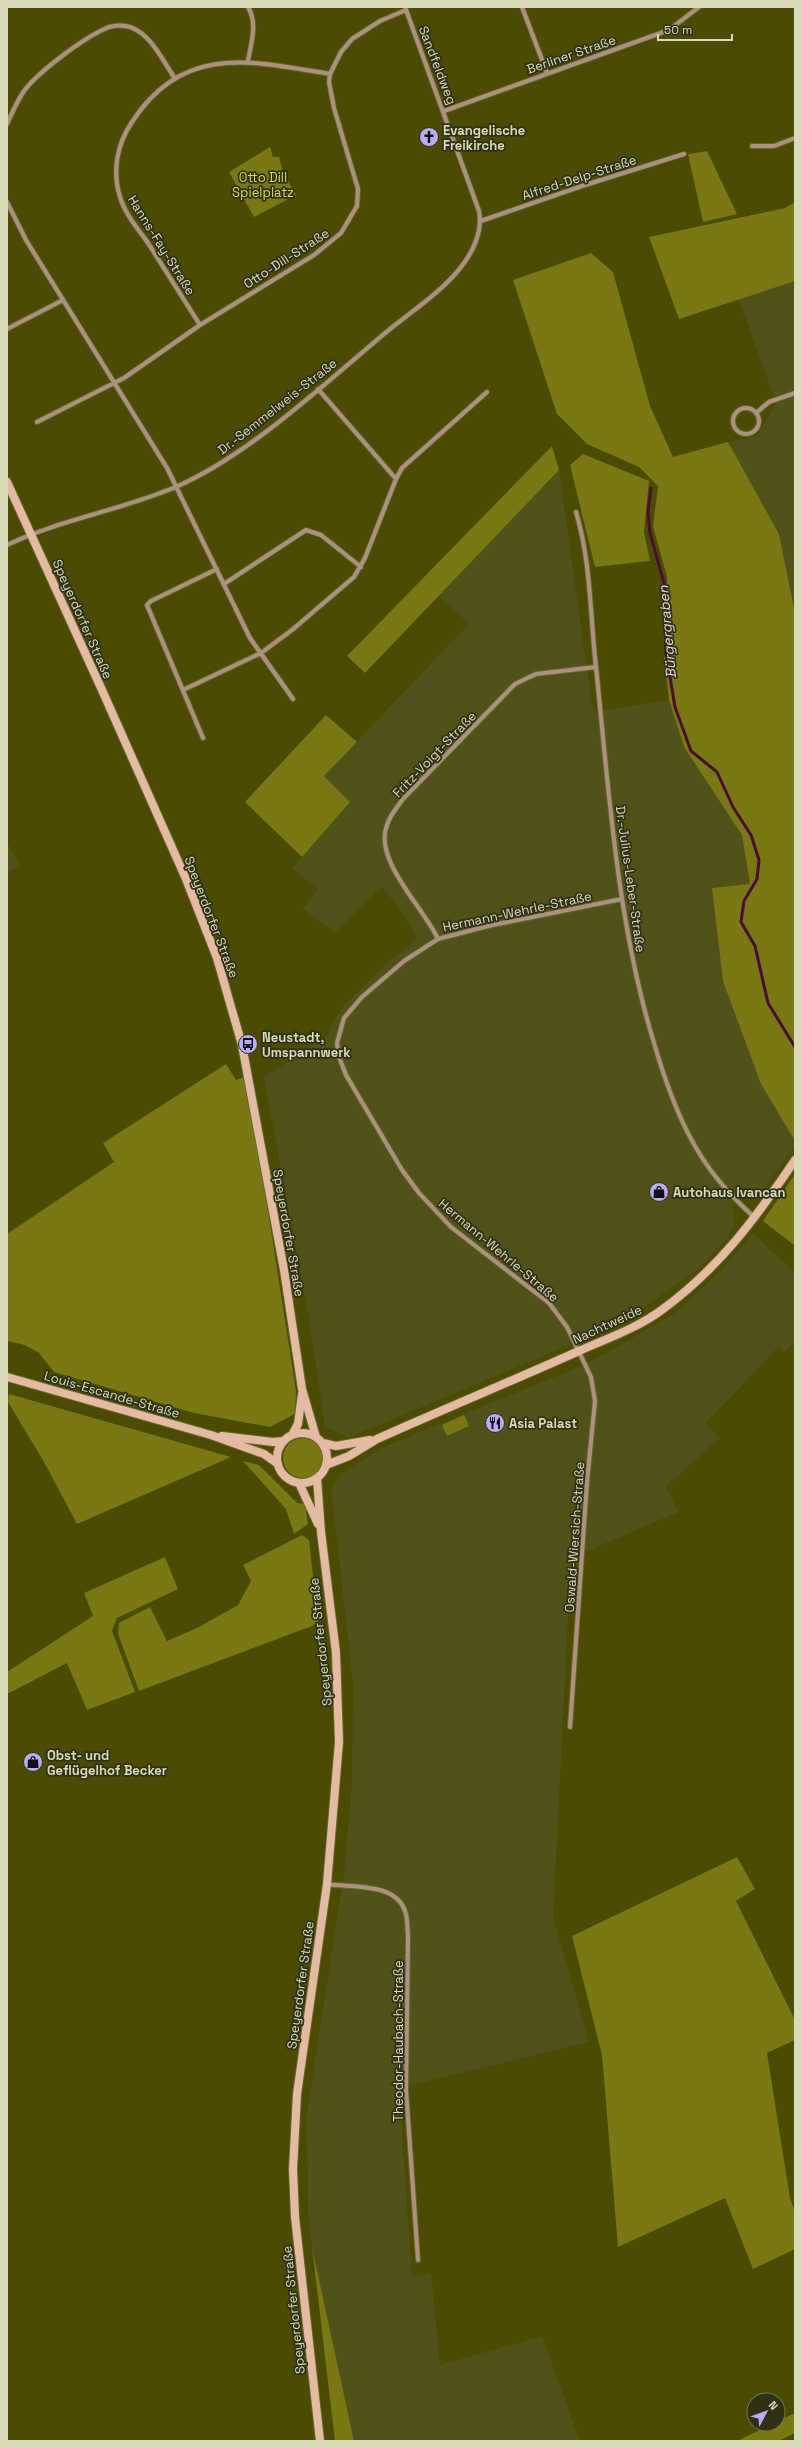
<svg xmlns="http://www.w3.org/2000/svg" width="802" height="2448" font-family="'Space Grotesk',sans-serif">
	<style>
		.built { fill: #51521a }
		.green { fill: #787814 }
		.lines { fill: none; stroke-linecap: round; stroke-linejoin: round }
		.stream { stroke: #4b0e32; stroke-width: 3 }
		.street-casing { stroke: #676828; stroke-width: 6 }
		.secondary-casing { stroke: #676828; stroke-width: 10 }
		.street { stroke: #ac9183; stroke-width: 4 }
		.secondary { stroke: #e4baa3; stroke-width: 8 }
		.labels { text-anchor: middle; stroke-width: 3.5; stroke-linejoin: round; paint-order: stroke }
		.street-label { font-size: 13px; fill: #d8daba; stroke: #2f3015 }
		.poi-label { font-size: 13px; font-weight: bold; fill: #d8daba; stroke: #2f3015; text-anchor: start }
		.park-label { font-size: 13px; fill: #dadb53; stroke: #2f3015 }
		.water-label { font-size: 14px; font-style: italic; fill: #f1d2e0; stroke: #2f3015 }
	</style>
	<rect width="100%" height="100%" fill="#4b4b03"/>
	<path class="built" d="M795 281V613L779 534 728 442 757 436 776 403 739 299Z
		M559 470 593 712 669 700 684 747 743 836 750 885 712 888 761 1084 795 1141V1145L766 1187 757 1193 745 1192 732 1208 735 1220 729 1237 693 1273 652 1302 593 1335 348 1438 325 1426 309 1318 264 1077 329 1034 334 1020 346 1003 384 966 417 939 407 920 382 886 336 933 331 930 303 908 318 890 292 868 350 802 324 776 469 624 439 595Z
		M7 842 20 866 7 872Z
		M753 1233 795 1273V1342L784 1352 779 1346 706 1423 692 1409 720 1438 666 1486 678 1512 571 1558 553 1917 589 2042 399 2088 412 2277 431 2273 440 2365 542 2336 580 2441H354L312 2247 308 2213 307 2113 344 1873 352 1785 353 1683 331 1488 339 1475 381 1448 591 1362 675 1313 722 1270Z"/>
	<path class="green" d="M270 147 273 157H279L283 172 296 195 254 217 229 172Z
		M707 151 737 214 703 222 688 154Z
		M795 202V281L679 319 649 237 785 208Z
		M591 253 613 272 650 406 673 457 728 442 779 534 795 613V1141L761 1084 723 981 712 888 750 884 742 835 684 747 669 700 664 657H670L667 577 653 526 658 486 639 467 587 444 557 414 513 280Z
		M552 446 559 470 365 673 347 656Z
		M583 454 649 481 644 532 650 561 595 567 570 465Z
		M326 715 357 742 324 776 350 802 302 857 245 802Z
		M226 1064 236 1080 244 1077 263 1179 296 1391 295 1414 270 1427 194 1413 54 1372 39 1353 25 1345 7 1341V1234L114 1162 103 1143Z
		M795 1174V1246L763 1221Z
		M9 1394 231 1457 77 1524 44 1462 8 1402Z
		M464 1415 469 1426 447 1436 442 1425Z
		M283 1458a20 20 0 1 1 40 0a20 20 0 1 1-40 0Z
		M243 1461 259 1465 297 1503 305 1504 308 1524 294 1534 286 1509Z
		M302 1535 309 1540 318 1622 312 1626 139 1691 118 1634 119 1623 150 1607 167 1641 199 1627 238 1605 251 1581 243 1565Z
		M165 1557 178 1589 117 1618 112 1631 135 1692 87 1710 67 1663 7 1694V1672L93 1616 84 1593Z
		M737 1857 755 1889 736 1901 795 2020V2040L767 2053 790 2198 795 2212V2249L753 2269 725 2198 618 2247 602 2055 572 1936Z
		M312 2247 354 2441H335Z
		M795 2413V2433L778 2441H737L772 2424H778V2421Z"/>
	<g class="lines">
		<path class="stream" d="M651 488 648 512 650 533 664 583 666 653 675 707 691 751 717 772 733 807 751 835 759 860 757 879 744 901 741 922 755 946 768 1003 795 1047"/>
		<g class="street-casing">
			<path id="street" d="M248 7C258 24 251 43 248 61
				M522 7 547 73
				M444 111 669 30 699 7
				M7 124C12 113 17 101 24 91 39 71 86 36 109 27 116 25 124 25 130 27 151 34 163 61 174 77
				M752 146H774L795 138
				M7 202 26 240 167 468 250 638 293 699
				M481 221 582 186 684 154
				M200 325C183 298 165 270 148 243 138 229 125 214 120 197 112 171 117 144 132 122 183 43 251 61 330 74
				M7 329 63 300
				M318 389 396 479
				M733 421a13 13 0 1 1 26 0a13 13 0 1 1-26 0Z
				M756 413 769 402 795 393
				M37 422 124 378 200 325 314 255 341 233 357 206 358 189 334 108 329 82 330 74 341 52 352 39 380 21 406 10
				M576 512C591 562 590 615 596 667 609 792 617 922 654 1043 665 1081 679 1122 701 1156 716 1180 734 1199 755 1218
				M7 545C61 519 123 510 178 486 250 454 323 385 384 334 409 313 441 293 461 267 473 252 483 231 479 211L405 7
				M224 584 306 530 321 535 361 567
				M183 690 261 653 292 630 354 577 365 558 396 479 402 468 487 392
				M203 738 147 605 151 601 217 569
				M438 939C424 908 373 860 387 825 390 815 397 807 403 799L515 684 536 674 596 667
				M570 1727 587 1482 595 1401 591 1377 567 1327 549 1303 451 1227 419 1193 402 1170 346 1075 339 1057 337 1043 344 1018 362 997 404 961 438 939 488 926 622 899
				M327 1884C352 1888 395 1882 405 1911 408 1918 407 1928 408 1936L406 2090 418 2260"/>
		</g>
		<g class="secondary-casing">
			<path id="secondary" d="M7 482 102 690 186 879 217 958 242 1045 284 1270 302 1389 316 1437
				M7 1377 211 1435 264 1454 278 1464
				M277 1458a25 25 0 1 1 50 0a25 25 0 1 1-50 0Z
				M292 1435 298 1424 302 1394
				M222 1436 273 1442 283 1441
				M323 1443 336 1446 370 1440
				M326 1465 349 1456 377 1439C444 1409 512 1381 579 1351 608 1338 638 1328 663 1309 720 1267 756 1218 795 1160
				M317 1478 321 1532 336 1653 339 1742 327 1884 297 2094 293 2169 295 2217 320 2441
				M299 1483 318 1524"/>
		</g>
		<use href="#street" class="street"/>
		<use href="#secondary" class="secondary"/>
	</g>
	<defs>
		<g id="church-disc" transform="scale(1)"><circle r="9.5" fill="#b6acf8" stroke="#2f3015"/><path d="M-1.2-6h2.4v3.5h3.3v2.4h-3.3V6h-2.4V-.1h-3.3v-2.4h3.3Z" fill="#111"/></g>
		<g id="bus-disc" transform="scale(1)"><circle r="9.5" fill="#b6acf8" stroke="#2f3015"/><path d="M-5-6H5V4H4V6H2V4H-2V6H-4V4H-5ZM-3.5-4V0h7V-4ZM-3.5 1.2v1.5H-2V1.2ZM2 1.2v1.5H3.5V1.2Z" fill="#111"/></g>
		<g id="shop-disc" transform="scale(1)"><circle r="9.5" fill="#b6acf8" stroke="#2f3015"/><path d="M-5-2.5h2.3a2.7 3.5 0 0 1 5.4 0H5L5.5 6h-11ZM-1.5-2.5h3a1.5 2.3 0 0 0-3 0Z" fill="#111"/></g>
		<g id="restaurant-disc" transform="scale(1)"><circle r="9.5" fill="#b6acf8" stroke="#2f3015"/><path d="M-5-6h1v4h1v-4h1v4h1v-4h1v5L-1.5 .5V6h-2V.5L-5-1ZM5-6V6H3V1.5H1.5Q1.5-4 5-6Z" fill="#111"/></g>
	</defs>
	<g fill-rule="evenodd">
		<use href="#church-disc" x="429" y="137"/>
		<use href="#bus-disc" x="248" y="1044"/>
		<use href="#shop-disc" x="659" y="1192"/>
		<use href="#restaurant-disc" x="495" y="1423"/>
		<use href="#shop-disc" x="33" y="1762"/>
	</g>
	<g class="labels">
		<g class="street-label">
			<text transform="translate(571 54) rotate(-19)" y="5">Berliner Straße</text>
			<text transform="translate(438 65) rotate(69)" y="5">Sandfeldweg</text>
			<text transform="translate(579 177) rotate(-18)" y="5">Alfred-Delp-Straße</text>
			<text transform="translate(162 245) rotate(58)" y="5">Hanns-Fay-Straße</text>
			<text transform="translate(286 258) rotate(-33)" y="5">Otto-Dill-Straße</text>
			<text transform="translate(277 406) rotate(-38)" y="5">Dr.-Semmelweis-Straße</text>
			<text transform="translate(83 619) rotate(66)" y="5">Speyerdorfer Straße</text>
			<text transform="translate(434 754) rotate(-46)" y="5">Fritz-Voigt-Straße</text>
			<text transform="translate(631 879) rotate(82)" y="5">Dr.-Julius-Leber-Straße</text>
			<text transform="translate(517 911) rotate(-12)" y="5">Hermann-Wehrle-Straße</text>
			<text transform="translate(212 917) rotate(69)" y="5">Speyerdorfer Straße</text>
			<text transform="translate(289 1233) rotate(80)" y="5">Speyerdorfer Straße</text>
			<text transform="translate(499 1250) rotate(40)" y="5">Hermann-Wehrle-Straße</text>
			<text transform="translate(607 1324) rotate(-25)" y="5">Nachtweide</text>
			<text transform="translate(112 1394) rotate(16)" y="5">Louis-Escande-Straße</text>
			<text transform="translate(574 1537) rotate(-86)" y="5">Oswald-Wiersich-Straße</text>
			<text transform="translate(320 1642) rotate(-96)" y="5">Speyerdorfer Straße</text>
			<text transform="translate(300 1985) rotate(-82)" y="5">Speyerdorfer Straße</text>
			<text transform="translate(398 2041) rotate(-90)" y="5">Theodor-Haubach-Straße</text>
			<text transform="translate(293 2310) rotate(-96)" y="5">Speyerdorfer Straße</text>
		</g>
		<g class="poi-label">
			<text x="443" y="135">Evangelische<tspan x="443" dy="15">Freikirche</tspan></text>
			<text x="262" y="1042">Neustadt,<tspan x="262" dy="15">Umspannwerk</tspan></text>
			<text x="673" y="1197">Autohaus Ivancan</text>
			<text x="509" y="1428">Asia Palast</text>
			<text x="47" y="1760">Obst- und<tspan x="47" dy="15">Geflügelhof Becker</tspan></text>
		</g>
		<g class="park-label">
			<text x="263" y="182">Otto Dill<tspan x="263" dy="15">Spielplatz</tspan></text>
		</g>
		<g class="water-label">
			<text transform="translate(667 632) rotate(-95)" y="5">Bürgergraben</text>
		</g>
	</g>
	<rect width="802" height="2448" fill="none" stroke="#d8daba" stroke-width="16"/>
	<g transform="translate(766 2412) rotate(49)"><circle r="19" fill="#2f3015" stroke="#737457"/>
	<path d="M0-3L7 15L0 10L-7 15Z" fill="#b6acf8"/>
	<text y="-6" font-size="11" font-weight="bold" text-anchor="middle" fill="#d8daba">N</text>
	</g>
	<path d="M658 34v6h74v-6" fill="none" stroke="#d8daba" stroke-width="2"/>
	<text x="664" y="34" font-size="12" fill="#d8daba" stroke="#2f3015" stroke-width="3" paint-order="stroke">50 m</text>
</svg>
